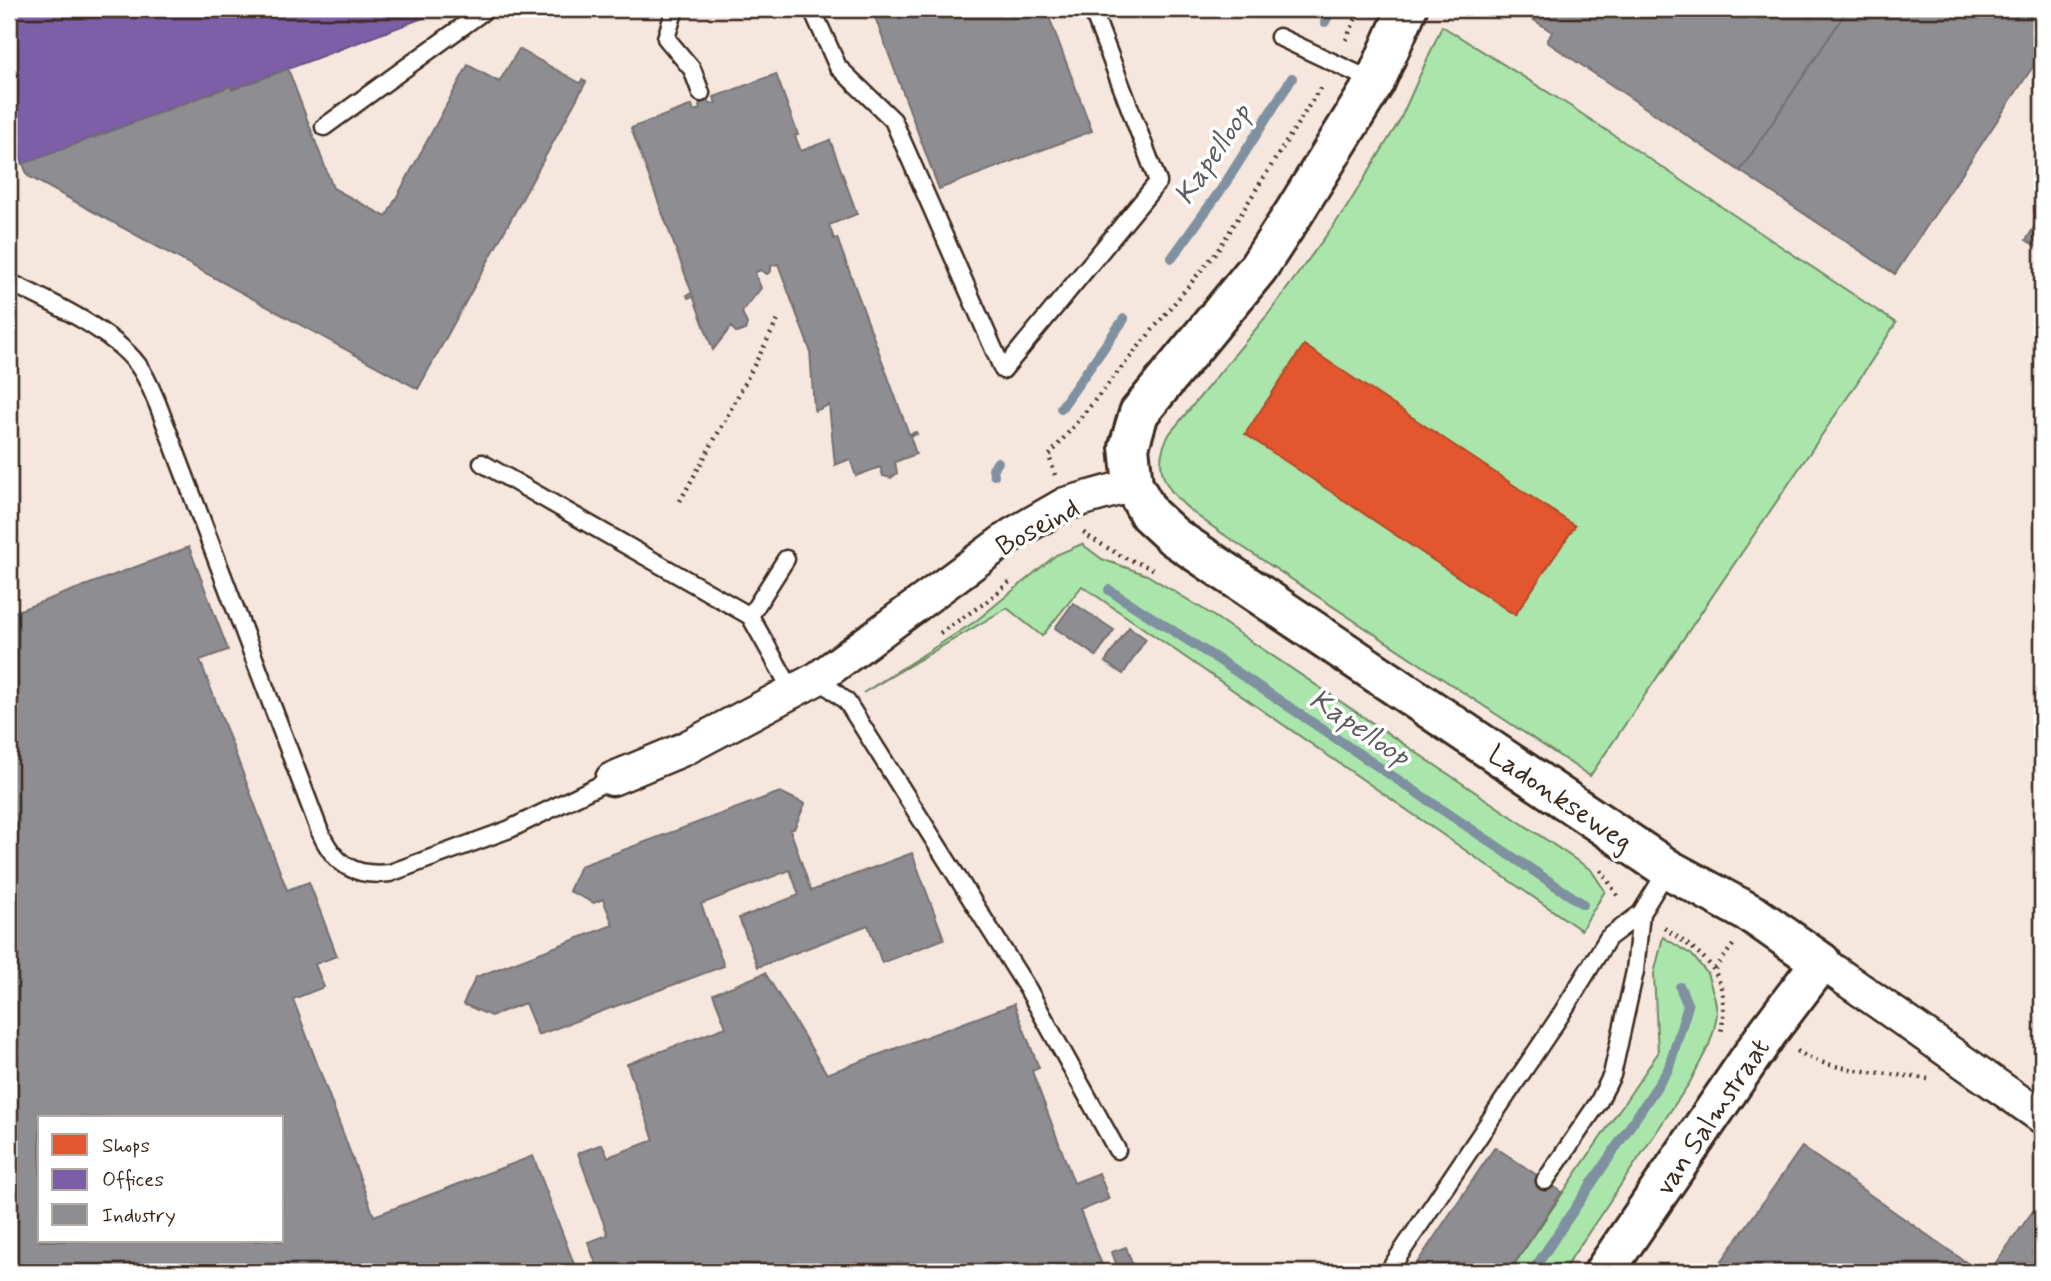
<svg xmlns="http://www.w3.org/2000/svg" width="2051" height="1281" font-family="Mynerve,sans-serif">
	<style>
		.green { fill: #aae6ac; stroke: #728865; stroke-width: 2 }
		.shops { fill: #e4572e; stroke: #b14a29; stroke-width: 2 }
		.offices { fill: #7b5ea7; stroke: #684e7e; stroke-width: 2 }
		.industry { fill: #8d8d92; stroke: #746f6f; stroke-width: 2; fill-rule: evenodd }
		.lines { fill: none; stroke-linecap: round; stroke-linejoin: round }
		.stream { stroke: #7f90a0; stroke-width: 10 }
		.service-casing { stroke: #3b2a1e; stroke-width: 21 }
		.minor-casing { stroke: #3b2a1e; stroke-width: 37 }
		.tertiary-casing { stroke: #3b2a1e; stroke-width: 44 }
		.path { stroke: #3b2a1e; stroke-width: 4.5; stroke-dasharray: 2 5; stroke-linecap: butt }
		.service { stroke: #fff; stroke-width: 16 }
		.minor { stroke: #fff; stroke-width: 32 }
		.tertiary { stroke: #fff; stroke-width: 38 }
		.labels { text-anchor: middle; stroke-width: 7; stroke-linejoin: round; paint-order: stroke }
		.street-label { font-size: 28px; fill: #3b2a1e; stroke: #fff }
		.water-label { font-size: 30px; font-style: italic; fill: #5d5d5f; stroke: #fff }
	</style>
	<rect width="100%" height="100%" fill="#f5e7de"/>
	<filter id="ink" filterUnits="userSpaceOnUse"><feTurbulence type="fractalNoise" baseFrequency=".0143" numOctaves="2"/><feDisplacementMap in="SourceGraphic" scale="14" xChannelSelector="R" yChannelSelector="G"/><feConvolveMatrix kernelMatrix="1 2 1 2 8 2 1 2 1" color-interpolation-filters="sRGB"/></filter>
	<g filter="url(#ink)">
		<path class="green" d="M1442 26 1570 106 1896 323 1851 392 1590 776 1226 536C1191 511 1140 483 1170 433L1269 313 1345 210 1400 120Z
			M1082 544 1102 559 1147 575 1203 609 1591 870 1605 891 1581 930 1082 586 1042 636 1007 608 863 693 976 621 1056 555Z
			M1663 937 1692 955 1707 973 1715 999 1717 1014 1714 1030 1709 1045 1690 1082 1562 1272H1509L1658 1053 1654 974Z"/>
		<path class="shops" d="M1304 345 1575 526 1515 615 1245 434Z"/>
		<path class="offices" d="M9 9H428L431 15 232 90 231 86 23 164 9 125Z"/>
		<path class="industry" d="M872 9H1046L1092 131 939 189Z
			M1517 9H1848L1740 171 1547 42 1552 32Z
			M1848 9H2042V53L1895 274 1740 171Z
			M519 49 580 83 582 80 586 82 418 389 28 176 23 164 231 86 232 90 288 69 333 188 386 217 468 65 499 82Z
			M776 74 798 135 795 136 801 151 830 140 857 214 829 225 834 239 837 238 909 434 916 432 917 434 910 436 916 454 895 462 897 473 891 478 883 476 880 467 856 476 850 459 835 465 829 405 815 411 814 409 810 350 778 264 771 266V271L767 274 760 270 755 273 761 288 742 312 747 324 745 330 737 333 731 327 713 350 693 296 688 298 687 295 692 293 631 128 692 105 694 111 700 109 699 106 702 102 707 101 711 104 716 103 714 97Z
			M2042 215V250L2026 240Z
			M189 547 228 650 200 660 287 890 309 882 337 956 315 964 324 987 293 999 374 1216 533 1156 577 1272H9V614ZM40 1118H282V1241H40Z
			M1073 603 1114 630 1096 656 1055 628Z
			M1129 627 1146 639 1123 674 1105 662Z
			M780 792 805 804 794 829H790L811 891 912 853 944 939 882 963 868 925 758 967 739 918 799 895 790 870 701 904 724 966 538 1035 525 1003 491 1016 463 1004 476 977 613 925 603 899 594 903 569 891 580 866Z
			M765 973 827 1074 1014 1004 1039 1068 1032 1071 1074 1183 1099 1173 1109 1199 1080 1211 1105 1272H599L588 1242 608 1235 578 1153 602 1144 608 1157 654 1140 627 1064 726 1027 713 994Z
			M1495 1147 1562 1192 1509 1272H1411Z
			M1802 1147 1980 1272H1714Z
			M2033 1211 2042 1217V1272H1989Z
			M1126 1247 1135 1272H1119L1112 1252Z"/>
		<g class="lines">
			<path class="stream" d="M1325 22 1331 9
				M1172 258 1223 187 1292 78
				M1061 408 1124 319
				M994 475 993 469 998 462
				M1109 590 1222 662 1583 904
				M1532 1272 1668 1070 1688 1006 1680 987"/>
			<g class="service-casing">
				<path id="service" d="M675 9 666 38 692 69 701 93
					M812 9 838 67 893 120 1003 370 1158 182 1092 9
					M1279 37 1375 82
					M324 127 481 13 484 9
					M9 282C49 301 112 330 138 365 147 377 152 391 158 405L320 832C335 865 354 877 390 873L510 829 612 779
					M482 463 750 616 792 691
					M750 616 786 559
					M818 678 847 702 1029 991 1117 1150
					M1545 1181 1598 1103 1612 1075 1635 971 1641 913
					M1388 1272 1560 1016 1608 938 1641 913 1668 869"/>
			</g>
			<g class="minor-casing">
				<path id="minor" d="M612 779 684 749 818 678 1013 534 1065 504 1133 485
					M1821 962 2042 1117"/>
			</g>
			<g class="tertiary-casing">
				<path id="tertiary" d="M1407 9 1375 82 1294 213 1258 268 1139 413 1129 447 1133 485 1149 514 1174 537 1668 869 1755 916 1821 962 1768 1032 1604 1272"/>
			</g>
			<path class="path" d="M1346 40 1360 9
				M1055 475 1049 456 1218 250 1322 85
				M680 501 722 426 779 318
				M1084 532 1086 535 1121 556 1153 569
				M940 633 986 602 1012 580
				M1601 870 1619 898
				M1664 928C1709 958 1731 973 1721 1033
				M1715 969 1733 945
				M1797 1051C1831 1073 1888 1072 1928 1079"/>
			<use href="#service" class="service"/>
			<use href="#minor" class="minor"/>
			<use href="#tertiary" class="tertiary"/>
		</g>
	</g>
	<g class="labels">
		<g class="street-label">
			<text transform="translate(1037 526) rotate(-29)" y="10">Boseind</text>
			<text transform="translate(1561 797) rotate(34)" y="10">Ladonkseweg</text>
			<text transform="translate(1711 1116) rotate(-56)" y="10">van Salmstraat</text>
		</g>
		<g class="water-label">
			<text transform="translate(1212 154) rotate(-56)" y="10">Kapelloop</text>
			<text transform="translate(1360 727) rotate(34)" y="10">Kapelloop</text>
		</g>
	</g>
	<rect width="2051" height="1281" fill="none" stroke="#fff" stroke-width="35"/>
	<rect x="18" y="18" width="2016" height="1246" fill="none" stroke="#3b2a1e" stroke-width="2.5" filter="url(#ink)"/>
	<rect x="38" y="1116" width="245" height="126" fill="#ffffff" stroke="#b1aaa5" stroke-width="2"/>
	<rect x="52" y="1134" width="35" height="21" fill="#e4572e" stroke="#b1aaa5" stroke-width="2"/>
	<text x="102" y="1152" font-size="21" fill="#3b2a1e">Shops</text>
	<rect x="52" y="1169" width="35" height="21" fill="#7b5ea7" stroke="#b1aaa5" stroke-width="2"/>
	<text x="102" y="1186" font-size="21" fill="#3b2a1e">Offices</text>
	<rect x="52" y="1204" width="35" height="21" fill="#8d8d92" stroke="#b1aaa5" stroke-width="2"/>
	<text x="102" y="1222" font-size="21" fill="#3b2a1e">Industry</text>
</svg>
